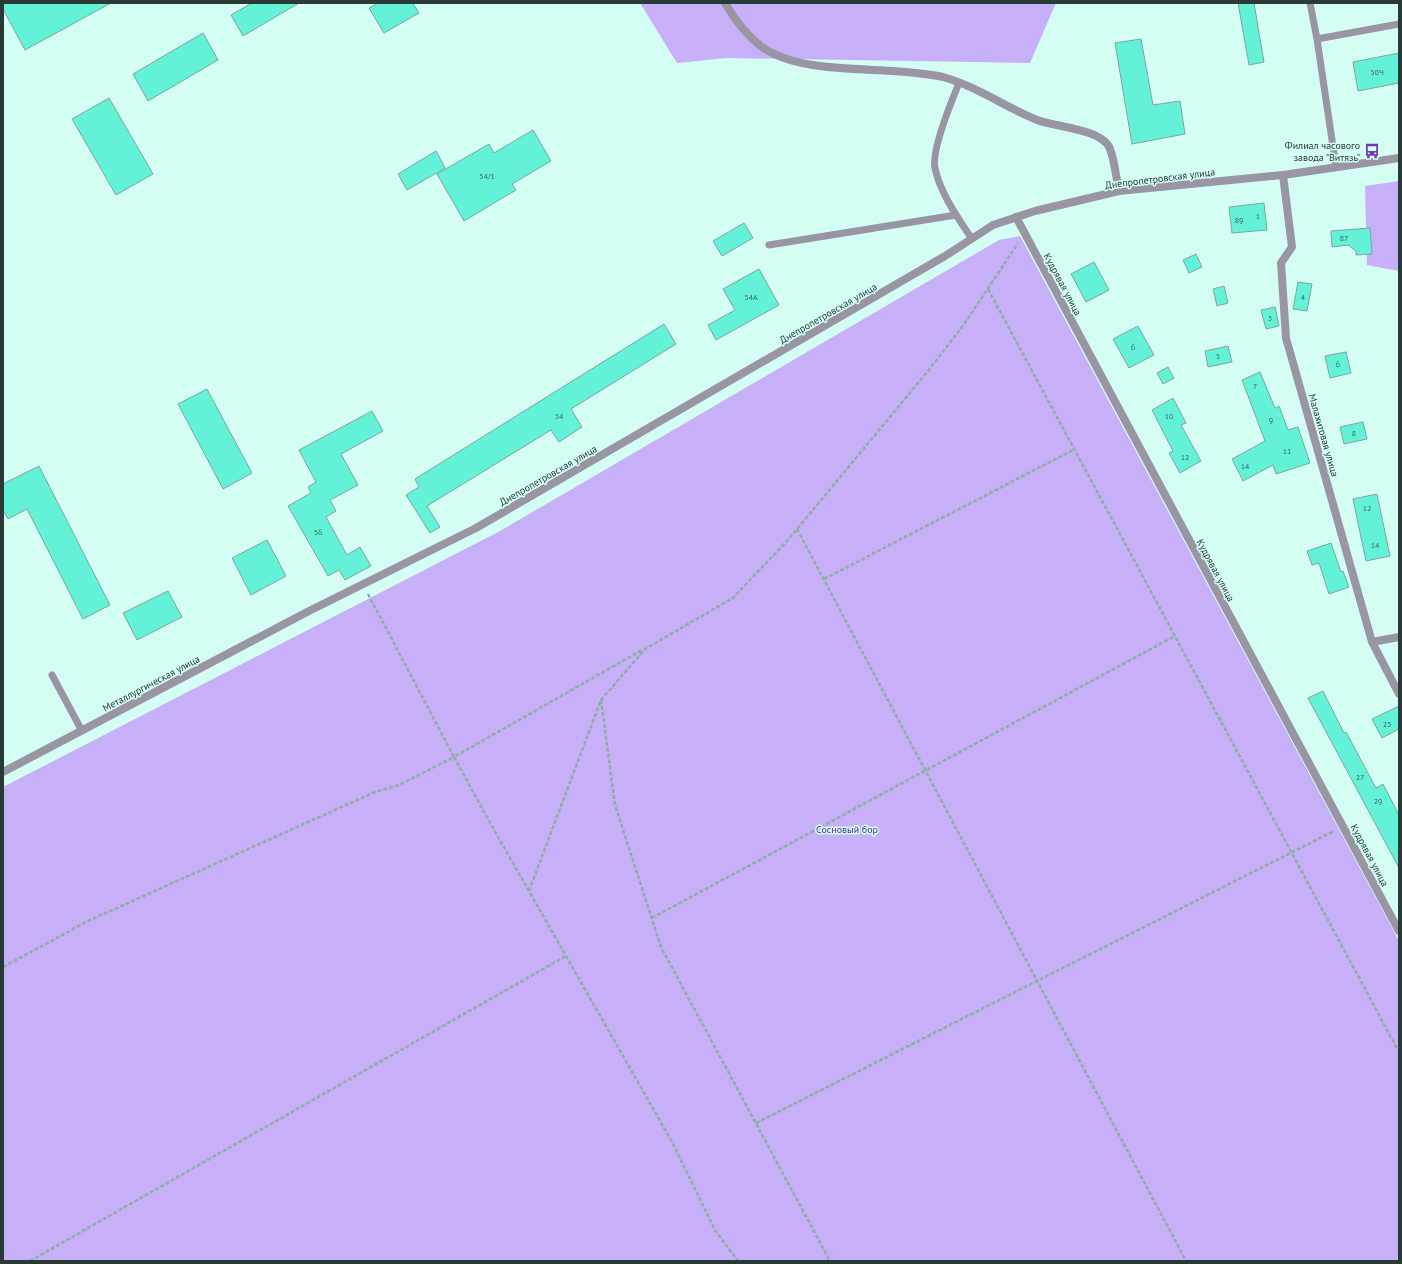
<svg xmlns="http://www.w3.org/2000/svg" width="1402" height="1264" font-family="'PT Sans',sans-serif">
	<style>
		.forest { fill: #c8b0f8 }
		.building { fill: #63f1d8; stroke: #7fa69d }
		.lines { fill: none; stroke-linecap: round; stroke-linejoin: round }
		.path { stroke: #8eada6; stroke-width: 2.5; stroke-dasharray: 4 2; stroke-linecap: butt }
		.service { stroke: #9995a3; stroke-width: 7 }
		.minor { stroke: #9995a3; stroke-width: 8 }
		.tertiary { stroke: #9995a3; stroke-width: 8 }
		.labels { text-anchor: middle; stroke-width: 3; stroke-linejoin: round; paint-order: stroke }
		.number-label { font-size: 8px; fill: #38675e }
		.poi-label { font-size: 10px; fill: #293935; stroke: #d4fef4; text-anchor: end }
		.street-label { font-size: 10px; fill: #293935; stroke: #d4fef4 }
		.park-label { font-size: 10px; fill: #55288d; stroke: #d4fef4 }
	</style>
	<rect width="100%" height="100%" fill="#d4fef4"/>
	<path class="forest" d="M640 3H1056L1030 63 726 58 677 63Z
		M1399 181V271L1367 265 1365 186Z
		M1020 236 1399 941V1261H3V787L500 531 999 240Z"/>
	<path class="building" d="M3 3H111L25 50 3 9Z
		M252 3H299L243 36 231 15Z
		M378 3H413L419 13 384 33 369 8Z
		M1238 3H1254L1264 62 1249 65Z
		M203 33 218 60 148 101 133 74Z
		M1141 39 1153 105 1180 101 1185 134 1132 144 1115 43Z
		M1399 53V83L1358 91 1353 62Z
		M109 98 153 174 116 195 72 119Z
		M533 130 551 161 512 184 516 190 464 221 437 174 489 144 494 153Z
		M436 151 445 168 407 190 398 174Z
		M1264 203 1267 230 1232 233 1229 207Z
		M744 223 753 238 722 256 713 241Z
		M1370 228 1372 254 1356 255V251L1348 245 1332 247 1331 231Z
		M1196 254 1202 267 1189 273 1183 260Z
		M1094 262 1109 290 1086 302 1071 274Z
		M759 269 779 305 716 340 708 325 735 310 723 289Z
		M1298 282 1312 284 1307 311 1293 309Z
		M1224 286 1228 303 1217 306 1213 289Z
		M1275 307 1279 326 1266 329 1261 310Z
		M664 324 676 344 571 409 582 427 559 442 551 430 427 506 440 527 430 533 406 495 419 487 415 479Z
		M1138 326 1154 355 1129 368 1113 339Z
		M1228 346 1232 362 1208 367 1205 351Z
		M1346 352 1351 373 1330 378 1325 356Z
		M1168 367 1174 378 1163 384 1157 373Z
		M1260 372 1275 408 1279 406 1288 430 1298 427 1310 463 1276 474 1273 465 1243 481 1232 459 1265 441 1242 380Z
		M207 389 252 473 223 489 178 404Z
		M1173 398 1186 423 1181 425 1201 461 1180 473 1169 453 1173 451 1152 410Z
		M372 411 383 431 341 454 358 485 330 500 336 511 326 517 347 555 360 547 371 566 345 580 339 570 328 576 288 506 311 493 308 487 316 482 299 450Z
		M1363 422 1367 439 1344 444 1340 427Z
		M39 466 110 605 83 619 27 509 8 519 3 510V484Z
		M1377 494 1390 556 1366 561 1353 499Z
		M267 540 286 576 251 595 232 558Z
		M1331 543 1341 572 1343 571 1349 587 1329 594 1319 563 1312 565 1307 551Z
		M168 591 182 617 137 640 123 613Z
		M1323 691 1344 733 1346 732 1376 788 1383 784 1399 815V868L1308 698Z
		M1399 706V729L1382 738 1372 719Z"/>
	<g class="lines">
		<path class="path" d="M988 289 1399 1052
			M797 529 1186 1261
			M824 579 1075 449
			M368 594 454 757 642 650
			M601 700 615 805 661 947 830 1261
			M529 891 601 700 645 649 733 598 788 540 928 371 965 323 1018 243
			M652 918 1175 636
			M3 967 88 921 375 792 399 785 454 757 489 821 671 1140 715 1230 738 1261
			M756 1123 1334 831
			M30 1261 566 956"/>
		<path class="service" d="M1310 3 1317 39
			M959 83C952 100 931 150 935 168 940 193 958 218 972 239
			M1336 167 1317 39 1399 24
			M769 245 956 215
			M52 675 82 731"/>
		<path class="minor" d="M1283 175 1292 247 1281 263 1286 338 1372 642 1399 694
			M1016 217 1399 931
			M1372 642 1399 637"/>
		<path class="tertiary" d="M725 3C735 20 746 35 762 47 800 74 871 67 916 73 925 74 934 75 943 77 976 86 1005 107 1037 120 1055 127 1103 129 1110 149 1115 162 1116 178 1119 191
			M3 772 309 611 476 528 945 256 993 225 1035 211 1119 191 1283 175 1399 158"/>
	</g>
	<defs>
		<g id="bus-bare" transform="scale(1.2)"><path d="M-5-6H5V4H4V6H2V4H-2V6H-4V4H-5ZM-3.5-4V0h7V-4ZM-3.5 1.2v1.5H-2V1.2ZM2 1.2v1.5H3.5V1.2Z" fill="#6e3bb2" stroke="#d4fef4" stroke-width="2.5" paint-order="stroke"/></g>
	</defs>
	<g fill-rule="evenodd">
		<use href="#bus-bare" x="1372" y="151"/>
	</g>
	<g class="labels">
		<g class="number-label">
			<text x="1377" y="75">50Ч</text>
			<text x="487" y="179">54/1</text>
			<text x="1258" y="219">1</text>
			<text x="1239" y="223">89</text>
			<text x="1344" y="241">87</text>
			<text x="751" y="300">54А</text>
			<text x="1303" y="300">4</text>
			<text x="1270" y="321">3</text>
			<text x="1133" y="350">6</text>
			<text x="1218" y="359">5</text>
			<text x="1338" y="367">6</text>
			<text x="1255" y="389">7</text>
			<text x="559" y="419">54</text>
			<text x="1169" y="419">10</text>
			<text x="1271" y="423">9</text>
			<text x="1354" y="436">8</text>
			<text x="1287" y="454">11</text>
			<text x="1185" y="460">12</text>
			<text x="1245" y="469">14</text>
			<text x="1367" y="511">12</text>
			<text x="318" y="535">56</text>
			<text x="1375" y="548">14</text>
			<text x="1387" y="727">25</text>
			<text x="1360" y="780">27</text>
			<text x="1378" y="804">29</text>
		</g>
		<g class="poi-label">
			<text x="1360" y="149">Филиал часового<tspan x="1360" dy="12">завода "Витязь"</tspan></text>
		</g>
		<g class="street-label">
			<text transform="translate(1160 178) rotate(-7)" y="4">Днепропетровская улица</text>
			<text transform="translate(1063 284) rotate(62)" y="4">Кудрявая улица</text>
			<text transform="translate(828 313) rotate(-30)" y="4">Днепропетровская улица</text>
			<text transform="translate(1324 435) rotate(74)" y="4">Малахитовая улица</text>
			<text transform="translate(548 475) rotate(-30)" y="4">Днепропетровская улица</text>
			<text transform="translate(1216 570) rotate(62)" y="4">Кудрявая улица</text>
			<text transform="translate(151 683) rotate(-28)" y="4">Металлургическая улица</text>
			<text transform="translate(1370 855) rotate(62)" y="4">Кудрявая улица</text>
		</g>
		<g class="park-label">
			<text x="847" y="833">Сосновый бор</text>
		</g>
	</g>
	<rect width="1402" height="1264" fill="none" stroke="#293935" stroke-width="8"/>
</svg>
